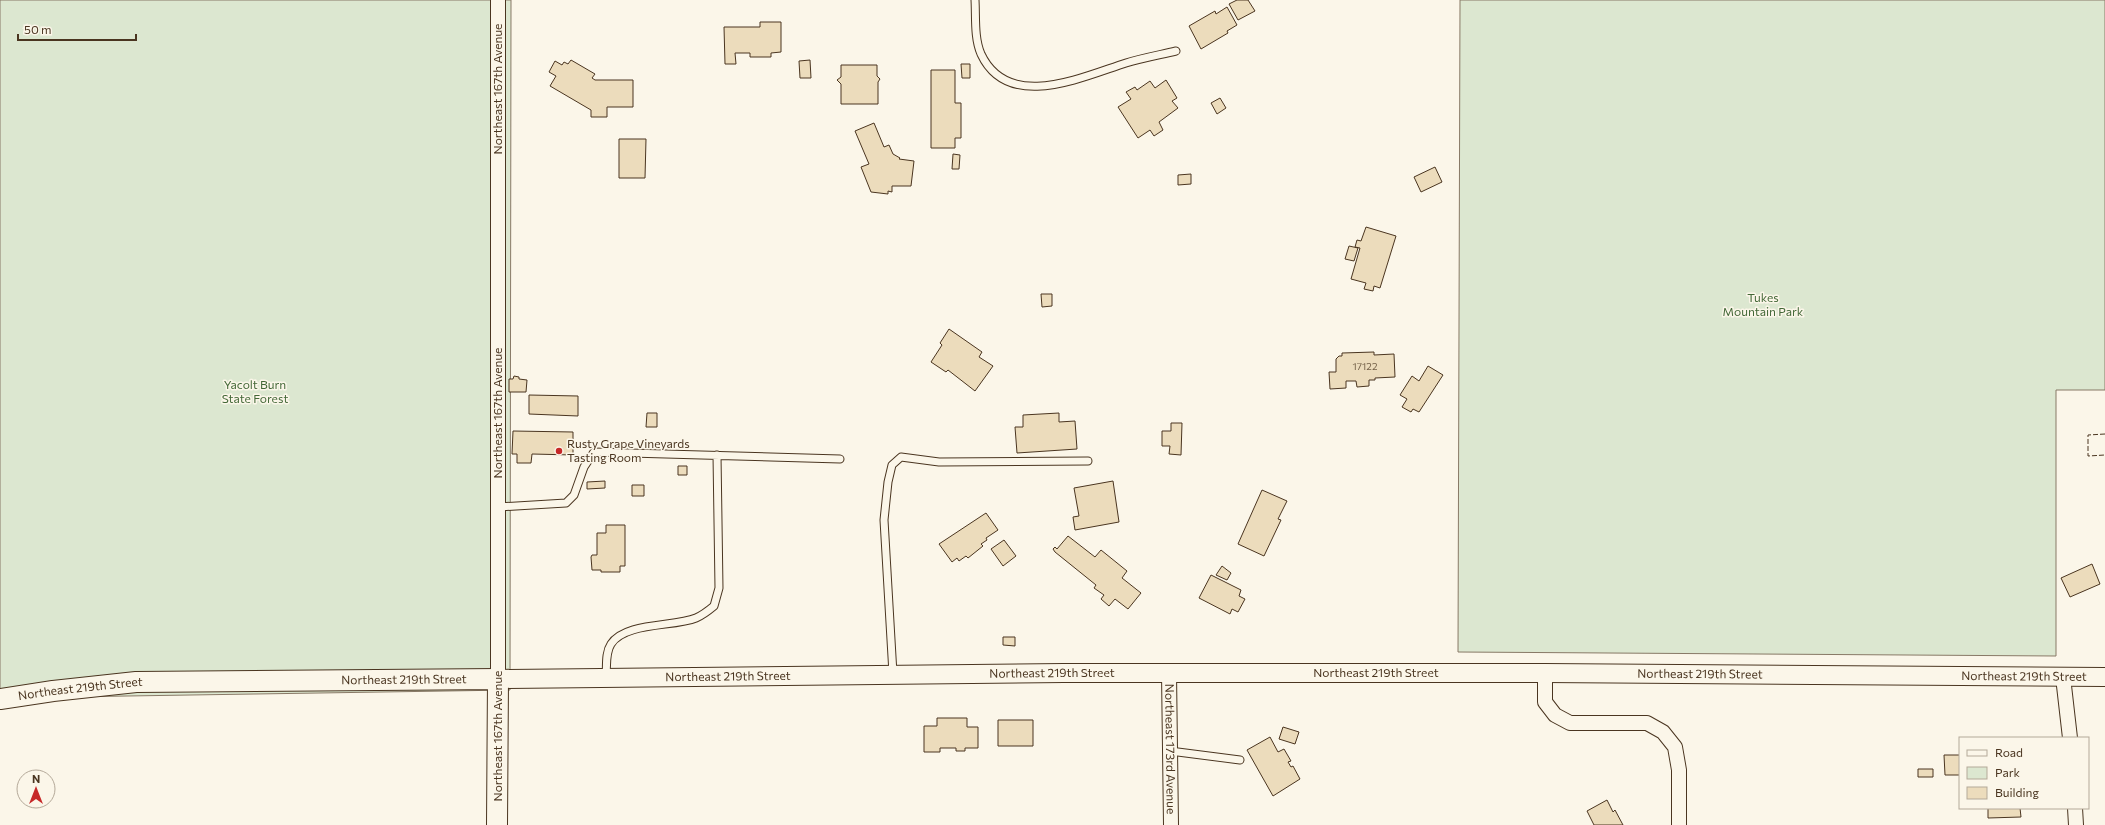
<svg xmlns="http://www.w3.org/2000/svg" width="2105" height="825" font-family="Commissioner,sans-serif">
	<style>
		.green { fill: #dce7d0; stroke: #887966 }
		.building { fill: #ecdcbc; stroke: #4a3520 }
		.lines { fill: none; stroke-linecap: round; stroke-linejoin: round }
		.service-casing { stroke: #4a3520; stroke-width: 9 }
		.minor-casing { stroke: #4a3520; stroke-width: 16 }
		.tertiary-casing { stroke: #4a3520; stroke-width: 20 }
		.secondary-casing { stroke: #4a3520; stroke-width: 22 }
		.service { stroke: #fbf6e9; stroke-width: 7 }
		.minor { stroke: #fbf6e9; stroke-width: 14 }
		.tertiary { stroke: #fbf6e9; stroke-width: 18 }
		.secondary { stroke: #fbf6e9; stroke-width: 20 }
		.fence { stroke: #4a3520; stroke-width: 1; stroke-dasharray: 5 2; stroke-linecap: butt }
		.poi-dot { fill: #c62828; stroke: #fbf6e9; stroke-width: 1.5 }
		.labels { text-anchor: middle; stroke-width: 3; stroke-linejoin: round; paint-order: stroke }
		.number-label { font-size: 10px; fill: #725f47 }
		.street-label { font-size: 12px; fill: #4a3520; stroke: #fbf6e9 }
		.park-label { font-size: 12px; fill: #436837; stroke: #fbf6e9 }
		.poi-label { font-size: 12px; fill: #4a3520; stroke: #fbf6e9; text-anchor: start }
	</style>
	<rect width="100%" height="100%" fill="#fbf6e9"/>
	<path class="green" d="M0 0H511L510 690 0 698Z
		M1460 0H2105V390H2056V656L1458 652Z"/>
	<path class="building" d="M1237 0H1248L1255 11 1238 20 1229 4Z
		M1227 7 1237 25 1227 31 1228 33 1201 49 1189 26 1215 11 1216 14Z
		M760 22H781V52L771 53V57H750V53H735L736 64H725L724 27H760Z
		M571 60 595 74 592 78 595 80H633V107H607V117H591V110L550 86 556 76 549 72 555 61 562 65 564 62 568 64Z
		M810 60 811 78H800L799 61Z
		M961 64H970V78H962Z
		M841 65H877V76L880 79 878 82V104H841V84L837 80 841 77Z
		M931 70H955V103H961V138H955V148H931Z
		M1166 80 1177 98 1172 101 1178 108 1159 122 1163 130 1154 136 1150 130 1138 138 1118 107 1131 99 1126 92 1135 87 1137 90 1150 81 1155 88Z
		M1220 98 1226 108 1217 114 1211 103Z
		M874 123 884 147 889 145 893 154 900 158 899 159 914 161 911 186H892V192L888 191V194L871 192 861 167 869 164 855 131Z
		M619 139H646L645 178H619Z
		M953 154 960 155 959 169H952Z
		M1435 167 1442 182 1421 192 1414 177Z
		M1191 174V184L1178 185V175Z
		M1366 227 1396 236 1380 288 1374 286 1373 291 1364 289 1366 283 1351 279 1360 248 1355 247 1357 240 1361 241Z
		M1349 246 1358 248 1354 261 1345 259Z
		M1041 294H1052V306L1042 307Z
		M949 329 982 352 979 357 993 366 975 391 948 370 946 372 931 362 942 345 940 343Z
		M1374 352V355L1394 354 1395 377 1375 378V380H1369V386L1357 387 1356 381H1346V388L1330 389 1329 372H1336V359L1339 356H1342V353Z
		M1428 366 1443 375 1419 412 1413 409 1411 412 1402 407 1407 399 1400 395 1412 376 1419 381Z
		M514 376 519 377V379L527 380 526 392H509V379H513Z
		M529 395 578 396V416L529 414Z
		M647 413H657V427H646Z
		M1059 413V422L1075 421 1077 449 1017 453 1015 427H1023V415Z
		M1171 423H1182L1181 455 1169 454 1170 446H1162V431H1171Z
		M513 431 573 432V455L532 454 531 463H517V454H512Z
		M678 466H687V475H678Z
		M605 481V488L587 489V482Z
		M1113 481 1119 522 1075 530 1073 517 1079 516 1074 488Z
		M632 485H644V496H632Z
		M1262 490 1287 501 1278 519 1281 520 1264 556 1238 544Z
		M986 513 998 530 986 538 987 540 981 544 983 546 968 558 966 556 959 561 957 558 952 562 939 544Z
		M606 525H625V566H620V572H601V570H592L591 557 592 555H597V533H606Z
		M1068 536 1095 557 1101 550 1127 571 1122 578 1141 593 1128 609 1115 599 1109 606 1101 599 1104 595 1094 588 1096 585 1055 552 1053 549 1055 547 1057 549Z
		M1004 540 1016 556 1003 566 991 549Z
		M2092 564 2100 584 2070 597 2061 578Z
		M1222 566 1231 573 1227 580 1216 575Z
		M1211 575 1241 590 1239 596 1245 599 1238 612 1232 609 1230 614 1199 598Z
		M1003 637H1015V646L1003 645Z
		M937 718H967V727H978V748H965V751H956V748H940V752H924V726H937Z
		M998 720H1033V746H998Z
		M1283 727 1299 732 1295 744 1279 739Z
		M1270 737 1278 752 1284 749 1291 761 1288 762 1291 767 1293 766 1300 779 1273 796 1247 750Z
		M1944 755H1960V775H1945Z
		M1918 769H1933V777H1918Z
		M1607 800 1613 812 1615 810 1623 825H1594L1587 811Z
		M1988 808H2020L2021 817 1988 818Z"/>
	<g class="lines">
		<g class="service-casing">
			<path id="service" d="M975 0C976 17 974 38 981 54 1008 112 1082 77 1126 63 1142 58 1159 55 1176 51
				M498 507 566 503 574 495 584 467 594 452 840 459
				M893 674 884 520 888 482 892 465 901 457 939 462 1088 461
				M606 677C607 666 605 653 611 644 625 622 674 627 696 618 703 615 708 611 714 606L719 588 717 455
				M1170 751 1240 760"/>
		</g>
		<g class="minor-casing">
			<g id="minor">
				<path id="s1" d="M1169 673 1171 825"/>
				<path d="M1545 673V702L1555 715 1570 723H1647L1663 732 1675 747 1679 770V825"/>
				<path d="M2063 677 2070 738"/>
				<path d="M498 679V0"/>
				<path d="M2075 808 2076 825"/>
			</g>
		</g>
		<g class="tertiary-casing">
			<g id="tertiary">
				<path id="s2" d="M498 679 1064 673H1545L2105 677"/>
			</g>
		</g>
		<g class="secondary-casing">
			<g id="secondary">
				<path id="s3" d="M0 699 53 691 136 682 498 679 497 825"/>
			</g>
		</g>
		<use href="#service" class="service"/>
		<use href="#minor" class="minor"/>
		<use href="#tertiary" class="tertiary"/>
		<use href="#secondary" class="secondary"/>
		<path class="fence" d="M2105 434 2088 435V456L2105 455"/>
	</g>
	<circle class="poi-dot" cx="559" cy="451" r="4"/>
	<g class="labels">
		<g class="number-label">
			<text x="1365" y="370">17122</text>
		</g>
		<g class="street-label">
			<text transform="translate(498 89) rotate(-90)" y="4">Northeast 167th Avenue</text>
			<text transform="translate(498 413) rotate(-90)" y="4">Northeast 167th Avenue</text>
			<text dy="4" stroke="none"><textPath href="#s2" startOffset="878">Northeast 219th Street</textPath></text>
			<text dy="4" stroke="none"><textPath href="#s2" startOffset="554">Northeast 219th Street</textPath></text>
			<text dy="4" stroke="none"><textPath href="#s2" startOffset="1202">Northeast 219th Street</textPath></text>
			<text dy="4" stroke="none"><textPath href="#s2" startOffset="1526">Northeast 219th Street</textPath></text>
			<text dy="4" stroke="none"><textPath href="#s2" startOffset="230">Northeast 219th Street</textPath></text>
			<text dy="4" stroke="none"><textPath href="#s3" startOffset="405">Northeast 219th Street</textPath></text>
			<text dy="4" stroke="none"><textPath href="#s3" startOffset="81">Northeast 219th Street</textPath></text>
			<text transform="translate(498 736) rotate(-90)" y="4">Northeast 167th Avenue</text>
			<text dy="4" stroke="none"><textPath href="#s1" startOffset="76">Northeast 173rd Avenue</textPath></text>
		</g>
		<g class="park-label">
			<text x="1763" y="302">Tukes<tspan x="1763" dy="14">Mountain Park</tspan></text>
			<text x="255" y="389">Yacolt Burn<tspan x="255" dy="14">State Forest</tspan></text>
		</g>
		<g class="poi-label">
			<text x="567" y="448">Rusty Grape Vineyards<tspan x="567" dy="14">Tasting Room</tspan></text>
		</g>
	</g>
	<rect x="1959" y="737" width="130" height="72" fill="#fbf6e9" stroke="#b4a999"/>
	<rect x="1967" y="750" width="20" height="6" fill="#fbf6e9" stroke="#b4a999"/>
	<text x="1995" y="757" font-size="12" fill="#4a3520">Road</text>
	<rect x="1967" y="767" width="20" height="12" fill="#dce7d0" stroke="#b4a999"/>
	<text x="1995" y="777" font-size="12" fill="#4a3520">Park</text>
	<rect x="1967" y="787" width="20" height="12" fill="#ecdcbc" stroke="#b4a999"/>
	<text x="1995" y="797" font-size="12" fill="#4a3520">Building</text>
	<g transform="translate(36 789)"><circle r="19" fill="#fbf6e9" stroke="#b4a999"/>
	<path d="M0-3L7 15L0 10L-7 15Z" fill="#c62828"/>
	<text y="-6" font-size="11" font-weight="bold" text-anchor="middle" fill="#4a3520">N</text>
	</g>
	<path d="M18 34v6h118v-6" fill="none" stroke="#4a3520" stroke-width="2"/>
	<text x="24" y="34" font-size="12" fill="#4a3520" stroke="#fbf6e9" stroke-width="3" paint-order="stroke">50 m</text>
</svg>
